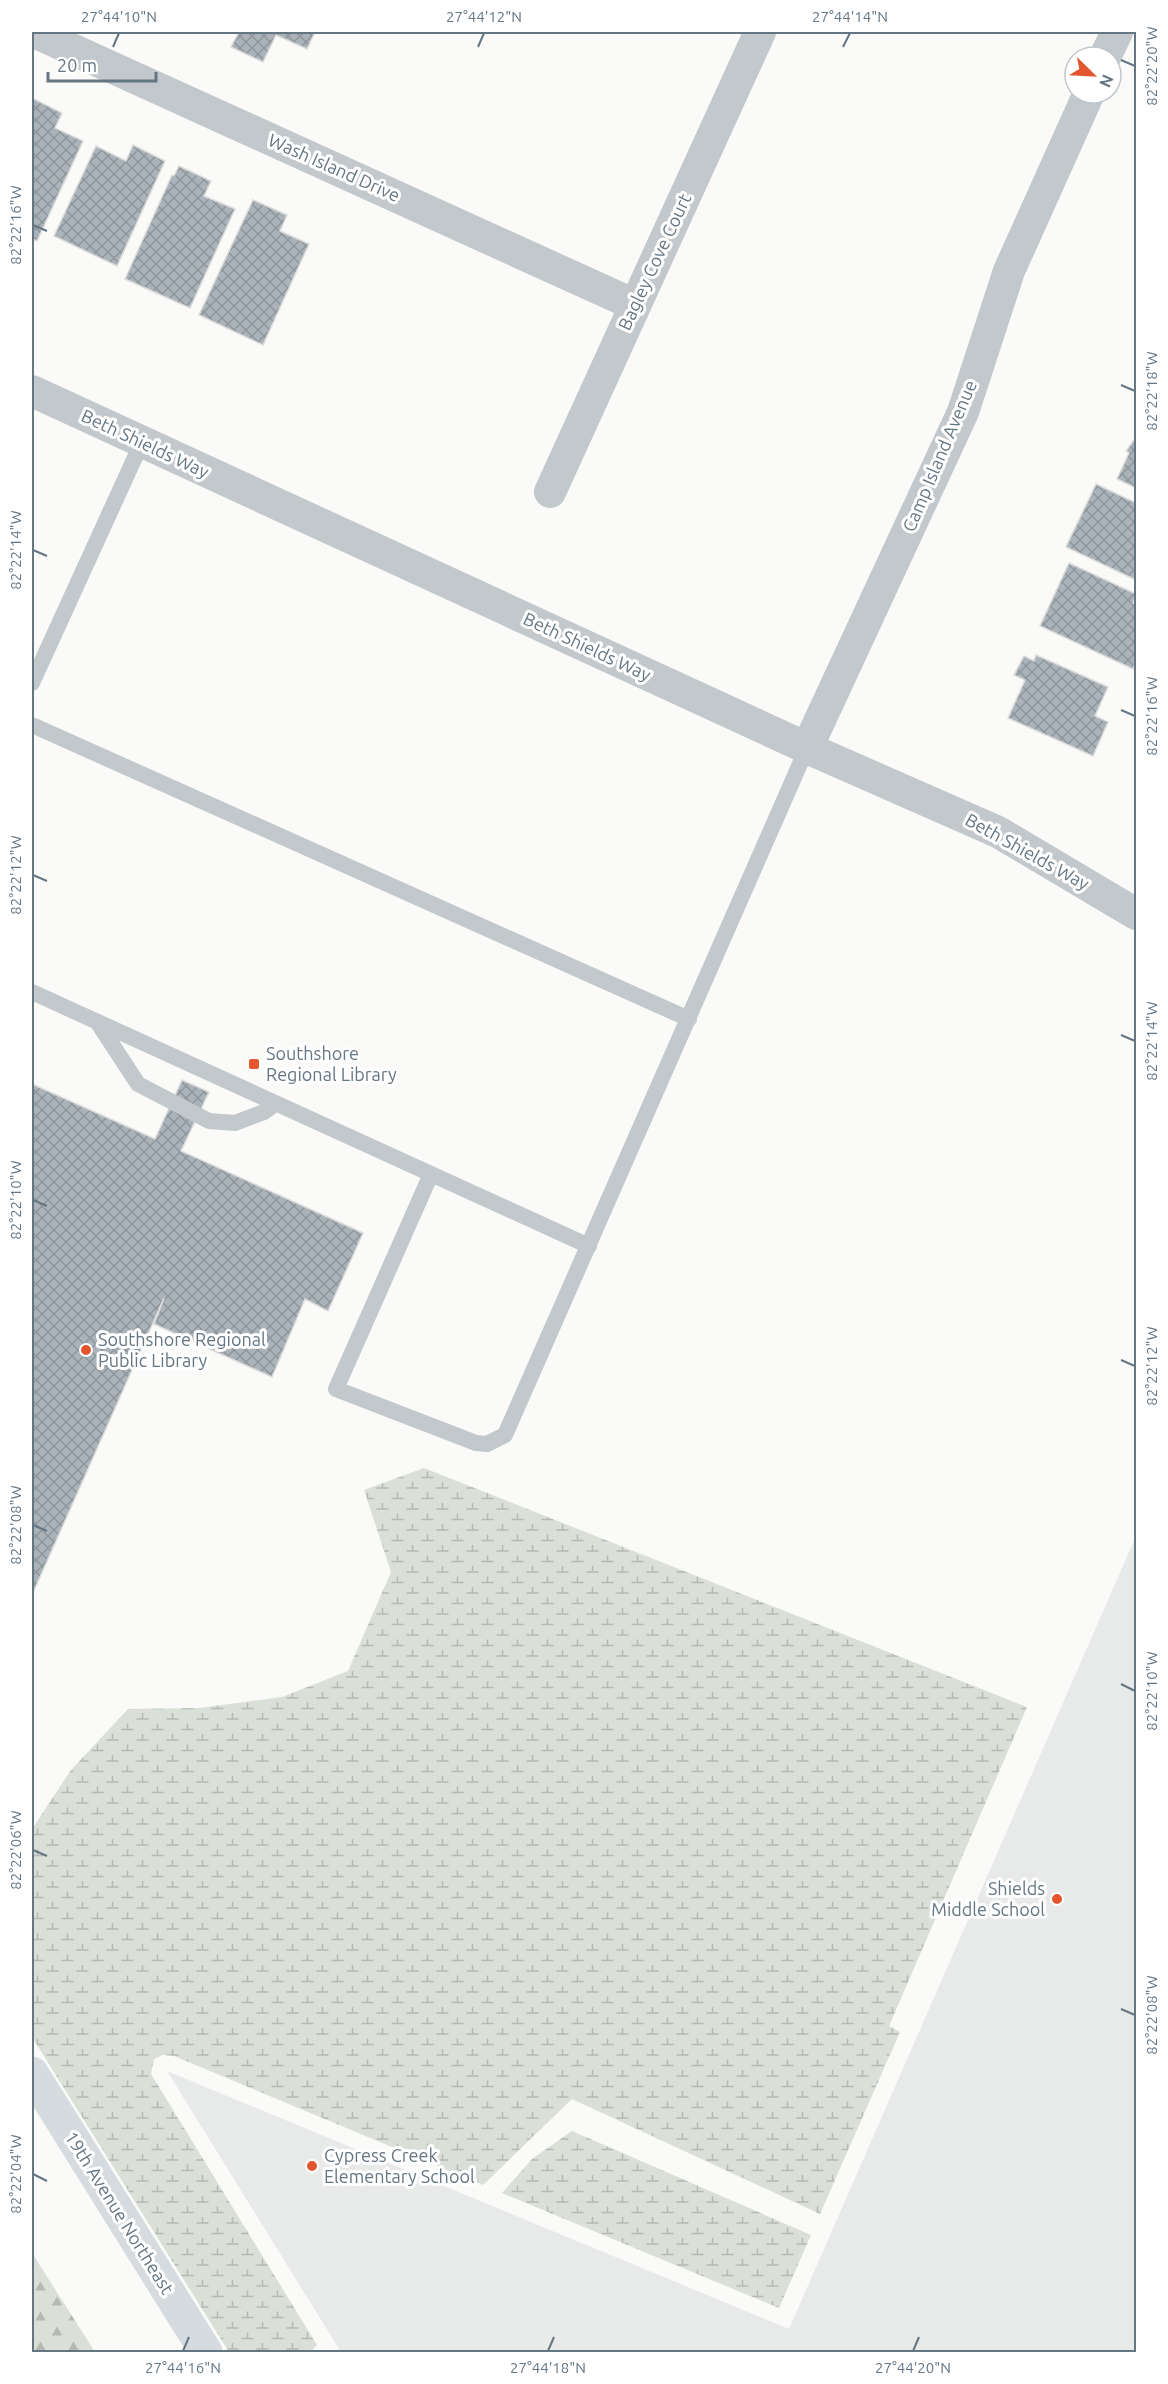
<svg xmlns="http://www.w3.org/2000/svg" width="1168" height="2384" font-family="Ubuntu,sans-serif">
	<style>
		.built { fill: #e8e9e9 }
		.forest { fill: url(#forest-firs) }
		.wetland { fill: url(#wetland-marsh) }
		.building { fill: url(#building-cross-hatch); stroke: #dcdcda; stroke-width: 1.5 }
		.lines { fill: none; stroke-linecap: round; stroke-linejoin: round }
		.lane { stroke: #c3c8cc; stroke-width: 16 }
		.street { stroke: #c3c8cc; stroke-width: 32 }
		.secondary { stroke: #d6dbdf; stroke-width: 33 }
		.ticks { fill: none; stroke: #657683; stroke-width: 2 }
		.poi-dot { fill: #e4572e; stroke: #fff; stroke-width: 2 }
		.labels { text-anchor: middle; stroke-width: 6; stroke-linejoin: round; paint-order: stroke }
		.street-label { font-size: 18px; fill: #657683; stroke: #fff }
		.poi-label { font-size: 18px; fill: #657683; stroke: #fff; text-anchor: start }
		.neatline { fill: none; stroke: #657683; stroke-width: 2 }
		.ticks-label { font-size: 15px; text-anchor: middle; fill: #657683 }
	</style>
	<defs>
		<pattern id="forest-firs" width="22" height="20" patternUnits="userSpaceOnUse" patternTransform="scale(1.5)"><rect width="22" height="20" fill="#dadfd7"/><path d="M5 1l3.5 6h-7zM16 11l3.5 6h-7z" fill="#b4b9b4"/></pattern>
		<pattern id="wetland-marsh" width="20" height="14" patternUnits="userSpaceOnUse" patternTransform="scale(1.5)"><rect width="20" height="14" fill="#dadfd7"/><path d="M1 5h8M5 5V1M11 12h8M15 12V8" fill="none" stroke="#b4b9b4"/></pattern>
		<pattern id="building-cross-hatch" width="8" height="8" patternUnits="userSpaceOnUse" patternTransform="scale(1.5)"><rect width="8" height="8" fill="#aab3b9"/><path d="M0 0l8 8M0 8l8-8" fill="none" stroke="#8e969c"/></pattern>
	</defs>
	<rect width="100%" height="100%" fill="#fafaf8"/>
	<path class="built" d="M1136 1536V2352H341L167 2071 789 2329Z"/>
	<path class="forest" d="M32 2253 95 2352H32Z"/>
	<path class="wetland" d="M424 1468 1027 1707 889 2026 900 2032 820 2214 572 2099 483 2185 174 2056 163 2055 154 2059 151 2074 317 2345 310 2352H229L32 2037V1829L71 1770 128 1709 199 1708 282 1697 348 1671 391 1572 364 1490Z
		M572 2131 811 2235 779 2308 502 2193 532 2159Z"/>
	<path class="building" d="M239 32H315L307 49 276 35 263 62 231 47Z
		M32 98 62 113 55 128 83 141 37 241 32 239Z
		M133 145 165 161 117 266 54 236 96 146 126 161Z
		M179 166 211 181 204 196 235 209 190 308 125 279 172 175 174 176Z
		M253 200 287 215 280 231 309 244 263 345 199 315Z
		M1136 437V488L1117 479 1129 453 1126 451Z
		M1096 484 1136 503V580L1066 547Z
		M1069 563 1136 594 1133 603 1136 604V661L1133 669 1040 626Z
		M1036 655 1108 687 1095 716 1108 722 1093 756 1008 718 1025 680 1014 675 1024 656 1034 661Z
		M182 1080 209 1092 181 1151 363 1233 328 1311 305 1299 272 1377 154 1324 164 1298 32 1595V1084L155 1139Z"/>
	<g class="lines">
		<path class="lane" d="M32 683 142 442
			M32 725 689 1019
			M32 992 589 1246
			M98 1023 138 1084 209 1121 235 1123 264 1112 275 1104
			M431 1174 336 1389 476 1443 487 1444 505 1435 807 748"/>
		<path class="street" d="M34 32 635 305
			M1105 57 1117 32
			M32 391 807 748 998 832 1136 914
			M550 492 760 32
			M807 748 963 412 1009 271 1089 93"/>
		<path class="secondary" d="M32 2073 206 2352"/>
	</g>
	<path class="ticks" d="M113 47 119 33M478 47 484 33M843 47 850 33M1121 60 1135 66M33 225 47 231M1121 385 1135 391M33 550 47 556M1121 710 1135 716M33 875 47 881M1121 1035 1135 1041M33 1200 47 1206M1121 1360 1135 1366M33 1525 47 1531M1121 1684 1135 1691M33 1850 47 1856M1121 2009 1135 2015M33 2174 47 2181M183 2351 189 2337M548 2351 554 2337M913 2351 919 2337"/>
	<g class="poi-dot">
		<rect x="248" y="1058" width="12" height="12" rx="3"/>
		<circle cx="86" cy="1350" r="6"/>
		<circle cx="1057" cy="1899" r="6"/>
		<circle cx="312" cy="2166" r="6"/>
	</g>
	<g class="labels">
		<g class="street-label">
			<text transform="translate(334 168) rotate(24)" y="6">Wash Island Drive</text>
			<text transform="translate(655 262) rotate(-65)" y="6">Bagley Cove Court</text>
			<text transform="translate(145 444) rotate(25)" y="6">Beth Shields Way</text>
			<text transform="translate(940 456) rotate(-67)" y="6">Camp Island Avenue</text>
			<text transform="translate(587 647) rotate(25)" y="6">Beth Shields Way</text>
			<text transform="translate(1027 852) rotate(29)" y="6">Beth Shields Way</text>
			<text transform="translate(119 2213) rotate(58)" y="6">19th Avenue Northeast</text>
		</g>
		<g class="poi-label">
			<text x="266" y="1060">Southshore<tspan x="266" dy="21">Regional Library</tspan></text>
			<text x="98" y="1346">Southshore Regional<tspan x="98" dy="21">Public Library</tspan></text>
			<text x="1045" y="1895" text-anchor="end">Shields<tspan x="1045" dy="21">Middle School</tspan></text>
			<text x="324" y="2162">Cypress Creek<tspan x="324" dy="21">Elementary School</tspan></text>
		</g>
	</g>
	<rect width="1168" height="2384" fill="none" stroke="#ffffff" stroke-width="66"/>
	<g transform="translate(1093 75) rotate(114)"><circle r="28" fill="#ffffff" stroke="#c1c8cd" stroke-width="1.5"/>
	<path d="M0-4.5L10 22L0 15L-10 22Z" fill="#e4572e"/>
	<text y="-9" font-size="16" font-weight="bold" text-anchor="middle" fill="#657683">N</text>
	</g>
	<path d="M48 72v9h108v-9" fill="none" stroke="#657683" stroke-width="3"/>
	<text x="57" y="72" font-size="18" fill="#657683" stroke="#ffffff" stroke-width="4.5" paint-order="stroke">20 m</text>
	<rect x="33" y="33" width="1102" height="2318" class="neatline"/>
	<g class="ticks-label">
		<text x="119" y="22">27°44'10"N</text>
		<text x="484" y="22">27°44'12"N</text>
		<text x="850" y="22">27°44'14"N</text>
		<text transform="translate(1152 66) rotate(-90)" y="5">82°22'20"W</text>
		<text transform="translate(16 225) rotate(-90)" y="5">82°22'16"W</text>
		<text transform="translate(1152 391) rotate(-90)" y="5">82°22'18"W</text>
		<text transform="translate(16 550) rotate(-90)" y="5">82°22'14"W</text>
		<text transform="translate(1152 716) rotate(-90)" y="5">82°22'16"W</text>
		<text transform="translate(16 875) rotate(-90)" y="5">82°22'12"W</text>
		<text transform="translate(1152 1041) rotate(-90)" y="5">82°22'14"W</text>
		<text transform="translate(16 1200) rotate(-90)" y="5">82°22'10"W</text>
		<text transform="translate(1152 1366) rotate(-90)" y="5">82°22'12"W</text>
		<text transform="translate(16 1525) rotate(-90)" y="5">82°22'08"W</text>
		<text transform="translate(1152 1691) rotate(-90)" y="5">82°22'10"W</text>
		<text transform="translate(16 1850) rotate(-90)" y="5">82°22'06"W</text>
		<text transform="translate(1152 2015) rotate(-90)" y="5">82°22'08"W</text>
		<text transform="translate(16 2174) rotate(-90)" y="5">82°22'04"W</text>
		<text x="183" y="2373">27°44'16"N</text>
		<text x="548" y="2373">27°44'18"N</text>
		<text x="913" y="2373">27°44'20"N</text>
	</g>
</svg>
